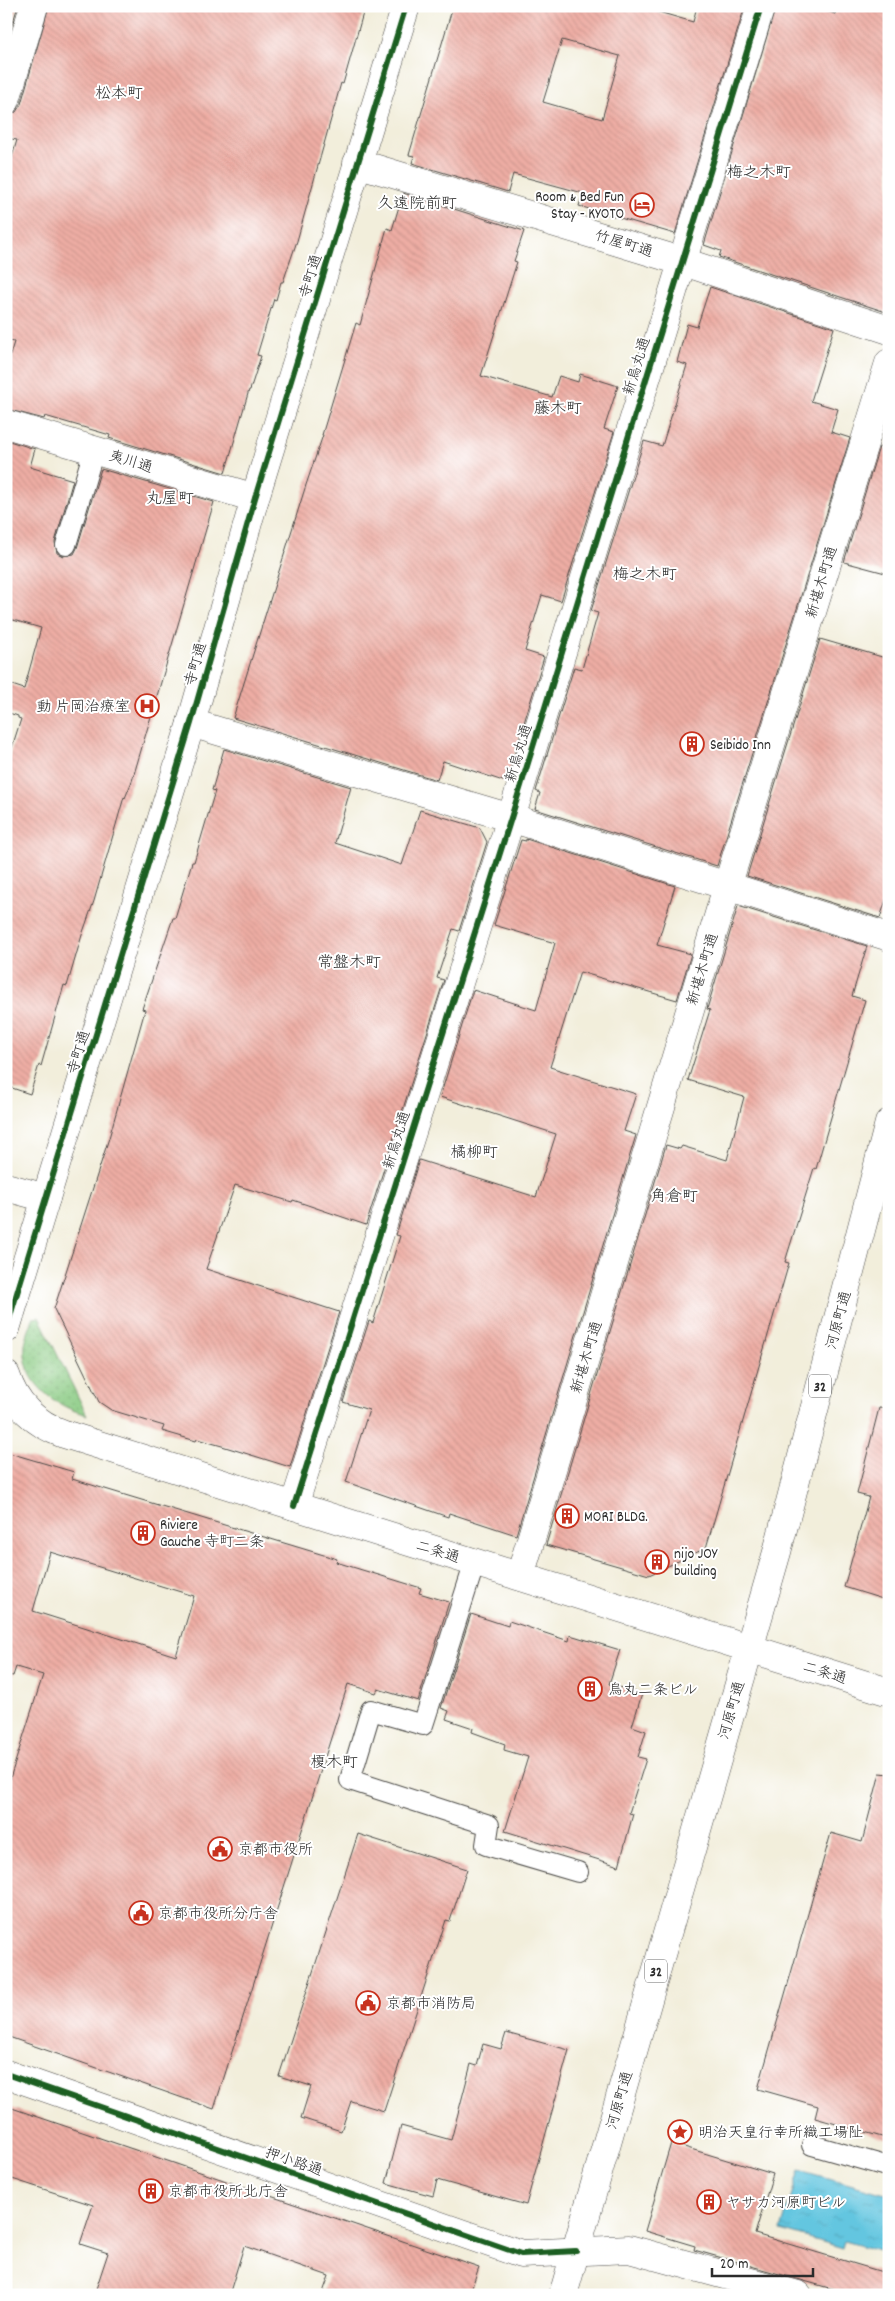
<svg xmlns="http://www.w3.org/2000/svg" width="895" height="2301" font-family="Dekko,'Klee One',sans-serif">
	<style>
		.grass { fill: url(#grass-dots); stroke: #5a7b57 }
		.water { fill: url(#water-ripples); stroke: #477886 }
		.building { fill: url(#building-back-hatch); fill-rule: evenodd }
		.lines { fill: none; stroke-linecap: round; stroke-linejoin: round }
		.service-casing { stroke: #494845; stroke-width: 22 }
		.minor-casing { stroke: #494845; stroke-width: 29 }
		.tertiary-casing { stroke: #494845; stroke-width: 29 }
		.primary-casing { stroke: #494845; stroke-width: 29 }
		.service { stroke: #fff; stroke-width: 20 }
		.minor { stroke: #fff; stroke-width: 28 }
		.tertiary { stroke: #fff; stroke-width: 28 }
		.primary { stroke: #fff; stroke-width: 28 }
		.cycleway-casing { stroke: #fff; stroke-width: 9 }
		.cycleway { stroke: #1b5e20; stroke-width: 6 }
		.labels { text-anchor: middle; stroke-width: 4; stroke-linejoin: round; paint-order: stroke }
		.shield { fill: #fff; stroke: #6b6b6b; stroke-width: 1 }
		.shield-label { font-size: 14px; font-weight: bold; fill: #2b2b2b }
		.poi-label { font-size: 15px; fill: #2b2b2b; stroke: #fff; text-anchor: start }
		.street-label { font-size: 15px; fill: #2b2b2b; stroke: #fff }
		.neighbourhood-label { font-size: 16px; fill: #2b2b2b; stroke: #fff }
	</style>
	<defs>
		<pattern id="grass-dots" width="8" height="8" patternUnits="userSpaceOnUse" patternTransform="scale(1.25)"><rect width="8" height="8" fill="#8acb83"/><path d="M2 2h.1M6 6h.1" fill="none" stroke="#77ae71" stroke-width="1.8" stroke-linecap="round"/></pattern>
		<pattern id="water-ripples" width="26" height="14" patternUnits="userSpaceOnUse" patternTransform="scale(1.25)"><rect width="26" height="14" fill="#63c6e0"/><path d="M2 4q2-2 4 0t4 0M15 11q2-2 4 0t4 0" fill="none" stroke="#56aac0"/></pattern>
		<pattern id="building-back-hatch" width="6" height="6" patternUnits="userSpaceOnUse" patternTransform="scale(1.25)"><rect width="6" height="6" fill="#eeada4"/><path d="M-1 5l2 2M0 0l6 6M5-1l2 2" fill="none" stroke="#cc958d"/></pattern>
	</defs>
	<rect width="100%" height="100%" fill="#fff"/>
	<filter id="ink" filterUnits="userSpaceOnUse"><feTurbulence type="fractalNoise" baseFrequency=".02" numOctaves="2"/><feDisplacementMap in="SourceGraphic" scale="10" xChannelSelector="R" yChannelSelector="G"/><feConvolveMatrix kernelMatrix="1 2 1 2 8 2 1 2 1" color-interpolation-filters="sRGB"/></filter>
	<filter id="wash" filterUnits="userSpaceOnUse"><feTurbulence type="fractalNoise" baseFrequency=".0096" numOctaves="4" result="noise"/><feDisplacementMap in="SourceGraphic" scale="20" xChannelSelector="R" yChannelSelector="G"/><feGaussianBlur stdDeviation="1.12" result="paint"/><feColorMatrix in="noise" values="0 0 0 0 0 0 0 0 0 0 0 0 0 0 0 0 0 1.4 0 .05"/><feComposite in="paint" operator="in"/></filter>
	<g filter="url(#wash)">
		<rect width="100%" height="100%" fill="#f2eedb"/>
		<path class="grass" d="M39 1317 87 1415C55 1406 21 1383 25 1344 26 1336 31 1326 33 1318Z"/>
		<path class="water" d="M799 2170 889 2195V2254L845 2241 843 2248 781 2230Z"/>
		<g id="blocks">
			<path class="building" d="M6 6H18L6 44Z
				M49 6H365L343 84 341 83 297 241 283 282H281L276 300 274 299 257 355 261 356 250 390H249L225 473 109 438 110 435 45 416 44 419 6 409V368L14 342 6 340V177L17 140 6 138V115L16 112 21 104Z
				M453 6H638L693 22 697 6H745L675 234 579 206 583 193 513 174 508 192 412 163 414 156 409 155ZM562 40 620 56 602 119 543 102Z
				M776 6H812L835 14 838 6H889V313L719 257 721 251 704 245Z
				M403 193 524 231 514 261 517 262 481 376 552 397 559 376 578 382 580 374 618 386 604 429 614 432 561 601 542 595 525 651 544 657 506 782 443 761 437 780 233 718 306 485 323 435H322L356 323 360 325 387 228 392 230Z
				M710 287 834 328 811 401 838 409 831 432 850 438 717 866 535 809 540 793 536 791 574 667 582 669 598 613 591 611 644 441 662 446 687 365 677 362 687 324 697 327Z
				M6 440 35 449 30 467 73 480 55 542 57 553 63 556 74 554 77 548 101 469 214 502 132 781 125 798 124 797 94 901 82 935 67 986 64 985 41 1066 39 1065 30 1094 6 1086V766L21 719 18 718V716L6 712V683L24 689 41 628 6 618Z
				M879 447 889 450V574L844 562Z
				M820 639 889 659V891L880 918 747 876Z
				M224 749 351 787 335 843 402 865 420 810 480 828 487 842 459 931 453 929 437 978 444 980 366 1225 293 1200 292 1202 235 1185 206 1269 339 1312 290 1467 222 1446 197 1439 196 1441 162 1431 164 1426 111 1410 99 1402 54 1309 109 1138 145 1010 142 1009 173 918H175L192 862H194L215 791 212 790Z
				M526 839 675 886 657 945 691 954 677 1000 580 972 550 1067 636 1094 624 1131 636 1135 516 1535 449 1513 448 1517 346 1482 369 1410 343 1402 369 1321 373 1323 400 1236 396 1235 419 1160 536 1197 556 1134 440 1097 473 990 536 1010 555 943 494 925 521 840 526 841Z
				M738 906 867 946 852 996 865 1000 816 1169 814 1168 785 1262 789 1263 706 1548 649 1575 546 1545 666 1145 680 1149 682 1146 727 1160 744 1097 688 1080 710 1010 707 1009Z
				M879 1408 889 1409V1601L844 1587 869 1497 857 1494Z
				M6 1452 74 1472 72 1479 337 1559 336 1562 421 1588 419 1593 449 1602 418 1701 378 1689 376 1693 348 1684 214 2109 6 2036V1791L43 1675 16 1667 13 1676 6 1675ZM50 1552 194 1596 176 1656 33 1611Z
				M471 1614 508 1626 509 1621 569 1641 570 1635 620 1650 609 1684 642 1694 632 1726 646 1731 638 1757 646 1759 629 1813 633 1814 619 1866 505 1831 528 1757 504 1750 505 1744 472 1732 473 1728 446 1719 449 1711 441 1708Z
				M880 1773 889 1774V2139L815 2118 818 2106 758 2089 831 1833 862 1842Z
				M358 1834 467 1869 450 1921 446 1920 384 2111 351 2101 341 2131 301 2118 311 2086 279 2076Z
				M506 2033 569 2050 526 2205 437 2180 433 2196 386 2183 401 2126 451 2140 471 2064 477 2066 483 2044 501 2049Z
				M6 2106 479 2267 469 2295H322L329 2276 244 2246 229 2295H94L108 2253 80 2244 93 2205 6 2177Z
				M671 2143 773 2174 755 2234 889 2274V2295H854L694 2250 695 2246 645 2231Z"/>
		</g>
	</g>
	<g filter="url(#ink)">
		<use href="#blocks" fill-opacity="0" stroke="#494845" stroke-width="1"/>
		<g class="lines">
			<g class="service-casing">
				<path id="service" d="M66 545 94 450
					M475 1562 423 1725 371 1710 350 1780 489 1825 486 1845 578 1872
					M812 2145 889 2167"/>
			</g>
			<g class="minor-casing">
				<path id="minor" d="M6 100 34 6
					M357 163 681 261 889 330
					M6 424 255 498
					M191 723 511 818 889 937
					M6 1187 46 1198
					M294 1506 511 818 761 6
					M520 1576 727 887 889 363
					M6 2074 521 2254 629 2249 798 2295"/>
			</g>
			<g class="tertiary-casing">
				<path id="tertiary" d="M6 1329 191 723 255 498 406 6
					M6 1375C15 1405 36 1424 64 1434L889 1692"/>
			</g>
			<g class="primary-casing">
				<path id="primary" d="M563 2295 777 1552 889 1123"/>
			</g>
			<use href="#service" class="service"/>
			<use href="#minor" class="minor"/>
			<use href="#tertiary" class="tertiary"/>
			<use href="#primary" class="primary"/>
			<g class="cycleway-casing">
				<path id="cycleway" d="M6 1329 191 723 255 498 406 6
					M294 1506 511 818 761 6
					M6 2074 521 2254 576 2251"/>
			</g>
			<use href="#cycleway" class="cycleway"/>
		</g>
	</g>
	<defs>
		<g id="hotel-ring" transform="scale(1.25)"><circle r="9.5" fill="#fff" stroke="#c8321e" stroke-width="1.5"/><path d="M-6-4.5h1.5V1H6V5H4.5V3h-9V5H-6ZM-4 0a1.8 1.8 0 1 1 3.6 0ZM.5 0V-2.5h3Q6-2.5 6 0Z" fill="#c8321e"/></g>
		<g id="hospital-ring" transform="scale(1.25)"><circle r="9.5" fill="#fff" stroke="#c8321e" stroke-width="1.5"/><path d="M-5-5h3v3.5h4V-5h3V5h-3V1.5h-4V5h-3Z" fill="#c8321e"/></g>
		<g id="building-ring" transform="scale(1.25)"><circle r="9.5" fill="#fff" stroke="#c8321e" stroke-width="1.5"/><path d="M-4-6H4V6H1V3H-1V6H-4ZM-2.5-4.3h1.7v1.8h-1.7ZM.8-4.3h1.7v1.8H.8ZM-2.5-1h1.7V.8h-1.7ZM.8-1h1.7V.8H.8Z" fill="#c8321e"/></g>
		<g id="civic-ring" transform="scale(1.25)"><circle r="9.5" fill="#fff" stroke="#c8321e" stroke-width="1.5"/><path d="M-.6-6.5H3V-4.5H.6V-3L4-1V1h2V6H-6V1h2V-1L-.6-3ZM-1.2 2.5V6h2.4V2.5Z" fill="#c8321e"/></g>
		<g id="sight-ring" transform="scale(1.25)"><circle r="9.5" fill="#fff" stroke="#c8321e" stroke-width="1.5"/><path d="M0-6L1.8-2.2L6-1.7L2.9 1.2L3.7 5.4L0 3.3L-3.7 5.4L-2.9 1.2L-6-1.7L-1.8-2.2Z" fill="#c8321e"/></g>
	</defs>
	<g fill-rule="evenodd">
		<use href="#hotel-ring" x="642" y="205"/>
		<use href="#hospital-ring" x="147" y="706"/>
		<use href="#building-ring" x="692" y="744"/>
		<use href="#building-ring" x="567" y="1516"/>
		<use href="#building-ring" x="143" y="1533"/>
		<use href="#building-ring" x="657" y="1562"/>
		<use href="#building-ring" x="590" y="1689"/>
		<use href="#civic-ring" x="220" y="1849"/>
		<use href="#civic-ring" x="141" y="1913"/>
		<use href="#civic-ring" x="368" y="2003"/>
		<use href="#sight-ring" x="680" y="2132"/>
		<use href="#building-ring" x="151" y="2191"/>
		<use href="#building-ring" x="709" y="2202"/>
	</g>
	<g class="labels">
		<g class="shield">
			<rect x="809" y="1374.5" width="22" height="23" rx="4"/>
			<rect x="645" y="1959.5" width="22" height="23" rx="4"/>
		</g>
		<g class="shield-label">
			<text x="820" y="1391">32</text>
			<text x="656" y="1976">32</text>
		</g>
		<g class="poi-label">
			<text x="624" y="201" text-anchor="end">Room &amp; Bed Fun<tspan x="624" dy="17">Stay - KYOTO</tspan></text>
			<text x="130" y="711" text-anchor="end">動 片岡治療室</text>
			<text x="710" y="749">Seibido Inn</text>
			<text x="584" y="1521">MORI BLDG.</text>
			<text x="160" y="1529">Riviere<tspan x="160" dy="17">Gauche 寺町二条</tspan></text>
			<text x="674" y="1558">nijo JOY<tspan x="674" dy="17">building</tspan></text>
			<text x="608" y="1694">烏丸二条ビル</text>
			<text x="238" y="1854">京都市役所</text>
			<text x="158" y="1918">京都市役所分庁舎</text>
			<text x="386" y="2008">京都市消防局</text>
			<text x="698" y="2137">明治天皇行幸所織工場阯</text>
			<text x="168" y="2196">京都市役所北庁舎</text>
			<text x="726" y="2207">ヤサカ河原町ビル</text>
		</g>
		<g class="street-label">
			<text transform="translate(624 243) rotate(17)" y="5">竹屋町通</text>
			<text transform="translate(310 276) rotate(-73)" y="5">寺町通</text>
			<text transform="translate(636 366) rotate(-73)" y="5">新烏丸通</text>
			<text transform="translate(131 461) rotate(17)" y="5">夷川通</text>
			<text transform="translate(821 582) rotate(-73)" y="5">新堪木町通</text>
			<text transform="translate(195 664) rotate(-74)" y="5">寺町通</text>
			<text transform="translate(518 753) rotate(-73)" y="5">新烏丸通</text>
			<text transform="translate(702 969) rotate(-73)" y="5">新堪木町通</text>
			<text transform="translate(78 1052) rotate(-73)" y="5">寺町通</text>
			<text transform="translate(396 1140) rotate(-73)" y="5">新烏丸通</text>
			<text transform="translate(838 1320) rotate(-75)" y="5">河原町通</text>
			<text transform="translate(586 1357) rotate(-73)" y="5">新堪木町通</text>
			<text transform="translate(438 1551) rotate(17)" y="5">二条通</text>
			<text transform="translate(825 1672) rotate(17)" y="5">二条通</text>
			<text transform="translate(731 1710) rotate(-74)" y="5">河原町通</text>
			<text transform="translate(619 2100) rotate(-74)" y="5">河原町通</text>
			<text transform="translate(294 2161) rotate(19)" y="5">押小路通</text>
		</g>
		<g class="neighbourhood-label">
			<text x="119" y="98">松本町</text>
			<text x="759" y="177">梅之木町</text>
			<text x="417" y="208">久遠院前町</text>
			<text x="558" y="413">藤木町</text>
			<text x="170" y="503">丸屋町</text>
			<text x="645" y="579">梅之木町</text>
			<text x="349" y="967">常盤木町</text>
			<text x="474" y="1157">橘柳町</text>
			<text x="674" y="1201">角倉町</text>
			<text x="334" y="1767">榎木町</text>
		</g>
	</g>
	<rect width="895" height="2301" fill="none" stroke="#fff" stroke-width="25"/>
	<path d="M712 2268v8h101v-8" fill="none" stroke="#2b2b2b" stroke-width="2.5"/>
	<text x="720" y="2268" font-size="15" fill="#2b2b2b" stroke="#ffffff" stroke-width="4" paint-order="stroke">20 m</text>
</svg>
